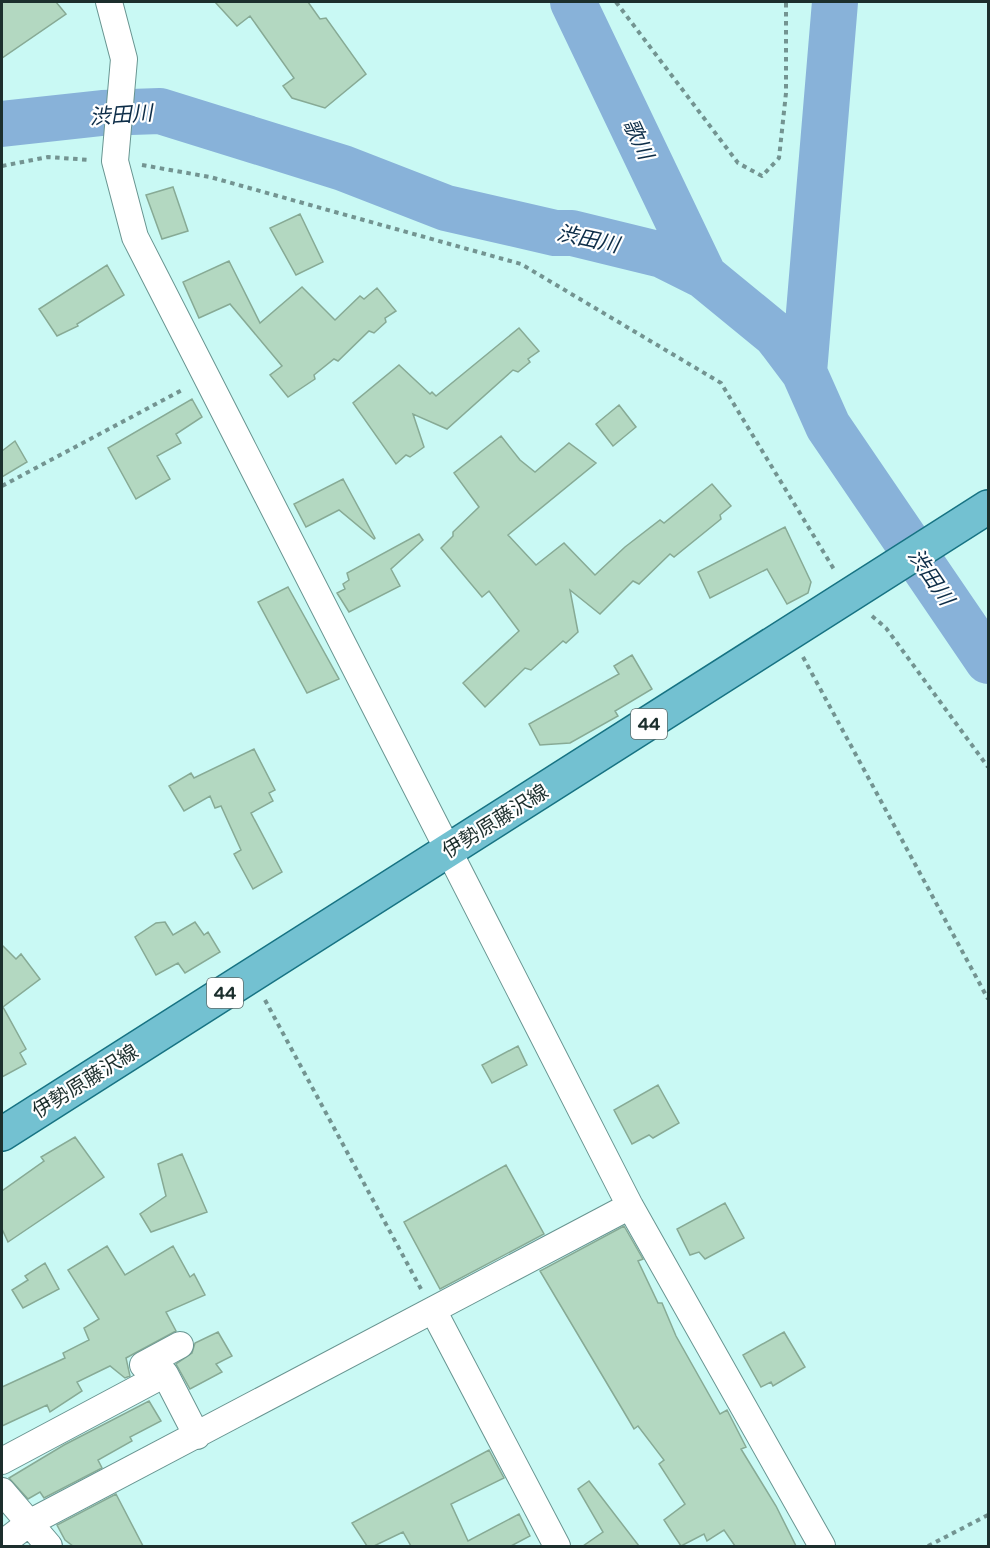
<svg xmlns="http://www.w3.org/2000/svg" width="990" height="1548" font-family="'Varela Round','Noto Sans JP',sans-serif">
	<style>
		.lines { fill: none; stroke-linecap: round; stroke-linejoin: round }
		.river { stroke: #88b2d9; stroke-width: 46 }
		.building { fill: #b3d8c1; stroke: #87aa95; stroke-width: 1.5 }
		.minor-casing { stroke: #689591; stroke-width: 28 }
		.major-casing { stroke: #177383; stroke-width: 36 }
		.path { stroke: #739491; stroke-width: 4; stroke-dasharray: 4.5 4.5; stroke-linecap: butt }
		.minor { stroke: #fff; stroke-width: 26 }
		.major { stroke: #73c1d1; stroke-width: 33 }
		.labels { text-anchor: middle; stroke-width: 4.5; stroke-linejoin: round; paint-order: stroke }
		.shield { fill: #fff; stroke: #606d6c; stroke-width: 1.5 }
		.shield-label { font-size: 18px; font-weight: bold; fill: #1c2f2d }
		.street-label { font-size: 20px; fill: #1c2f2d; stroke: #fff }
		.water-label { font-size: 21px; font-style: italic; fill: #0d2d48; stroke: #fff }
	</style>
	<rect width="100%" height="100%" fill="#c9f9f4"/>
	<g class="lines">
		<path class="river" d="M573 2 704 276
			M2 124 102 113 160 111 343 168 446 208 555 233H572L662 255 704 276 776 335 804 372 828 426 988 661
			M804 372 835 2"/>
	</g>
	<path class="building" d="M2 2H56L66 14 2 58Z
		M215 2H308L320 19 326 18 366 74 325 108 292 98 283 86 294 78 250 16 237 26Z
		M173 187 188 231 162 239 146 195Z
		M300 214 323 262 296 275 270 228Z
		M229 261 260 323 302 287 335 320 360 296 364 299 377 288 396 311 385 318 386 322 374 333 369 331 338 361 334 359 314 375 315 379 288 397 270 375 282 366 230 304 199 318 183 282Z
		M107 265 124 295 77 324 78 326 57 336 39 309Z
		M519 328 539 351 528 359 530 362 518 372 513 370 447 429 413 414 424 447 410 457 406 455 396 464 353 403 399 365 430 394 432 392 436 396Z
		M192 399 202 417 176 434 181 443 157 456 170 479 136 499 108 448Z
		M619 405 636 427 613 446 596 424Z
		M501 436 520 460 535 472 569 443 596 463 508 535 536 565 564 543 595 575 625 547 660 520 664 523 712 484 731 506 720 515 721 519 674 557 670 554 639 584 633 581 600 614 570 590 578 632 566 643 563 641 531 670 525 668 485 707 463 683 519 631 489 591 482 597 441 548 453 536V532L479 507 454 473Z
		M15 441 27 462 2 477V451Z
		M343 479 375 538 374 539 339 510 306 527 294 504Z
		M785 527 811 582 808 593 787 604 767 569 710 598 698 572Z
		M419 534 423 540 391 569 400 586 349 612 337 593 345 589 343 584 349 580 347 573Z
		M288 587 339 679 307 693 258 602Z
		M632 655 652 689 615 711 618 716 570 743 540 745 529 724 619 674 614 666Z
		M254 749 275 790 269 793 273 801 251 813 282 872 253 889 234 854 241 850 221 806 215 808 210 796 184 811 169 786 191 773 194 778Z
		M165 922 173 935 195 922 204 935 208 932 220 952 185 973 178 963 156 975 135 937 156 923Z
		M2 945 16 959 21 954 40 979 3 1007 26 1049 20 1053 26 1064 2 1077Z
		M518 1046 527 1065 492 1083 482 1065Z
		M658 1085 679 1123 653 1138 649 1135 632 1144 614 1110Z
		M75 1137 104 1177 8 1242 2 1229V1191L44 1161 41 1157Z
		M182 1154 207 1212 151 1232 140 1214 166 1196 158 1164Z
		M506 1165 544 1234 440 1289 404 1222Z
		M725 1203 744 1238 705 1259 699 1252 690 1255 677 1229Z
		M624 1226 643 1259 638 1261 658 1303H662L676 1336 720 1414 727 1410 746 1447 741 1449 776 1506 796 1546H735L724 1530 707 1541 704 1534 681 1546 664 1520 685 1504 659 1464 664 1460 638 1426 634 1429 627 1417 540 1271Z
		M107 1246 125 1275 173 1246 190 1277 194 1274 205 1295 166 1312 176 1331 126 1358 130 1376 125 1378 110 1366 77 1382 82 1391 50 1412 47 1405 2 1426V1387L65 1358 63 1353 89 1340 84 1328 99 1319 68 1270Z
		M45 1263 59 1289 23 1308 12 1290 28 1280 25 1276Z
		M218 1332 232 1356 216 1364 222 1372 190 1389 176 1364 192 1353 195 1343Z
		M784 1332 805 1367 773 1386 771 1382 761 1387 743 1355Z
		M149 1401 161 1421 130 1437 132 1441 98 1460 102 1468 44 1498 40 1492 28 1499 9 1478 64 1445Z
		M489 1450 504 1478 451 1504 468 1541 519 1514 530 1536 511 1546H411L403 1532 374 1546H367L352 1523Z
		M589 1481 639 1546H583L603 1532 578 1489Z
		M116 1494 143 1546H73L65 1540 57 1525Z"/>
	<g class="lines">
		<g class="minor-casing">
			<path id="minor" d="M109 2 124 59 115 161 135 237 630 1206 822 1546
				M433 1310 557 1546
				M143 1365 180 1345
				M2 1461 165 1374 197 1436
				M2 1491 49 1546
				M2 1544 29 1523 630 1206"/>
		</g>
		<g class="major-casing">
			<path id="major" d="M2 1134 988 507"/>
		</g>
		<path class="path" d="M616 2 738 163 762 176 779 158 786 93V2
			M142 165 210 177 521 264 721 383 835 571
			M2 166 48 157 90 160
			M2 486 184 389
			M872 616 886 628 988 767
			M803 657 988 999
			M265 1000 421 1289
			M928 1546 988 1515"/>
		<use href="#minor" class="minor"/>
		<use href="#major" class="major"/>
	</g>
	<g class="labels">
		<g class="shield">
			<rect x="631" y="709" width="36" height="30" rx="4.5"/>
			<rect x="207" y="978" width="36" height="30" rx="4.5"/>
		</g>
		<g class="shield-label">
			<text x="649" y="730">44</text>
			<text x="225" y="999">44</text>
		</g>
		<g class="street-label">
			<text transform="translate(495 821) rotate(-32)" y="7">伊勢原藤沢線</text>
			<text transform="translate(85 1081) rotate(-32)" y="7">伊勢原藤沢線</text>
		</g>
		<g class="water-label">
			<text transform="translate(121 115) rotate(-4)" y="7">渋田川</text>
			<text transform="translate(638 139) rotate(65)" y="7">歌川</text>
			<text transform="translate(588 239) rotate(12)" y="7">渋田川</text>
			<text transform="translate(931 577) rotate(56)" y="7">渋田川</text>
		</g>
	</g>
	<rect width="990" height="1548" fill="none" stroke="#1c2f2d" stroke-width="6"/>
</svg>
